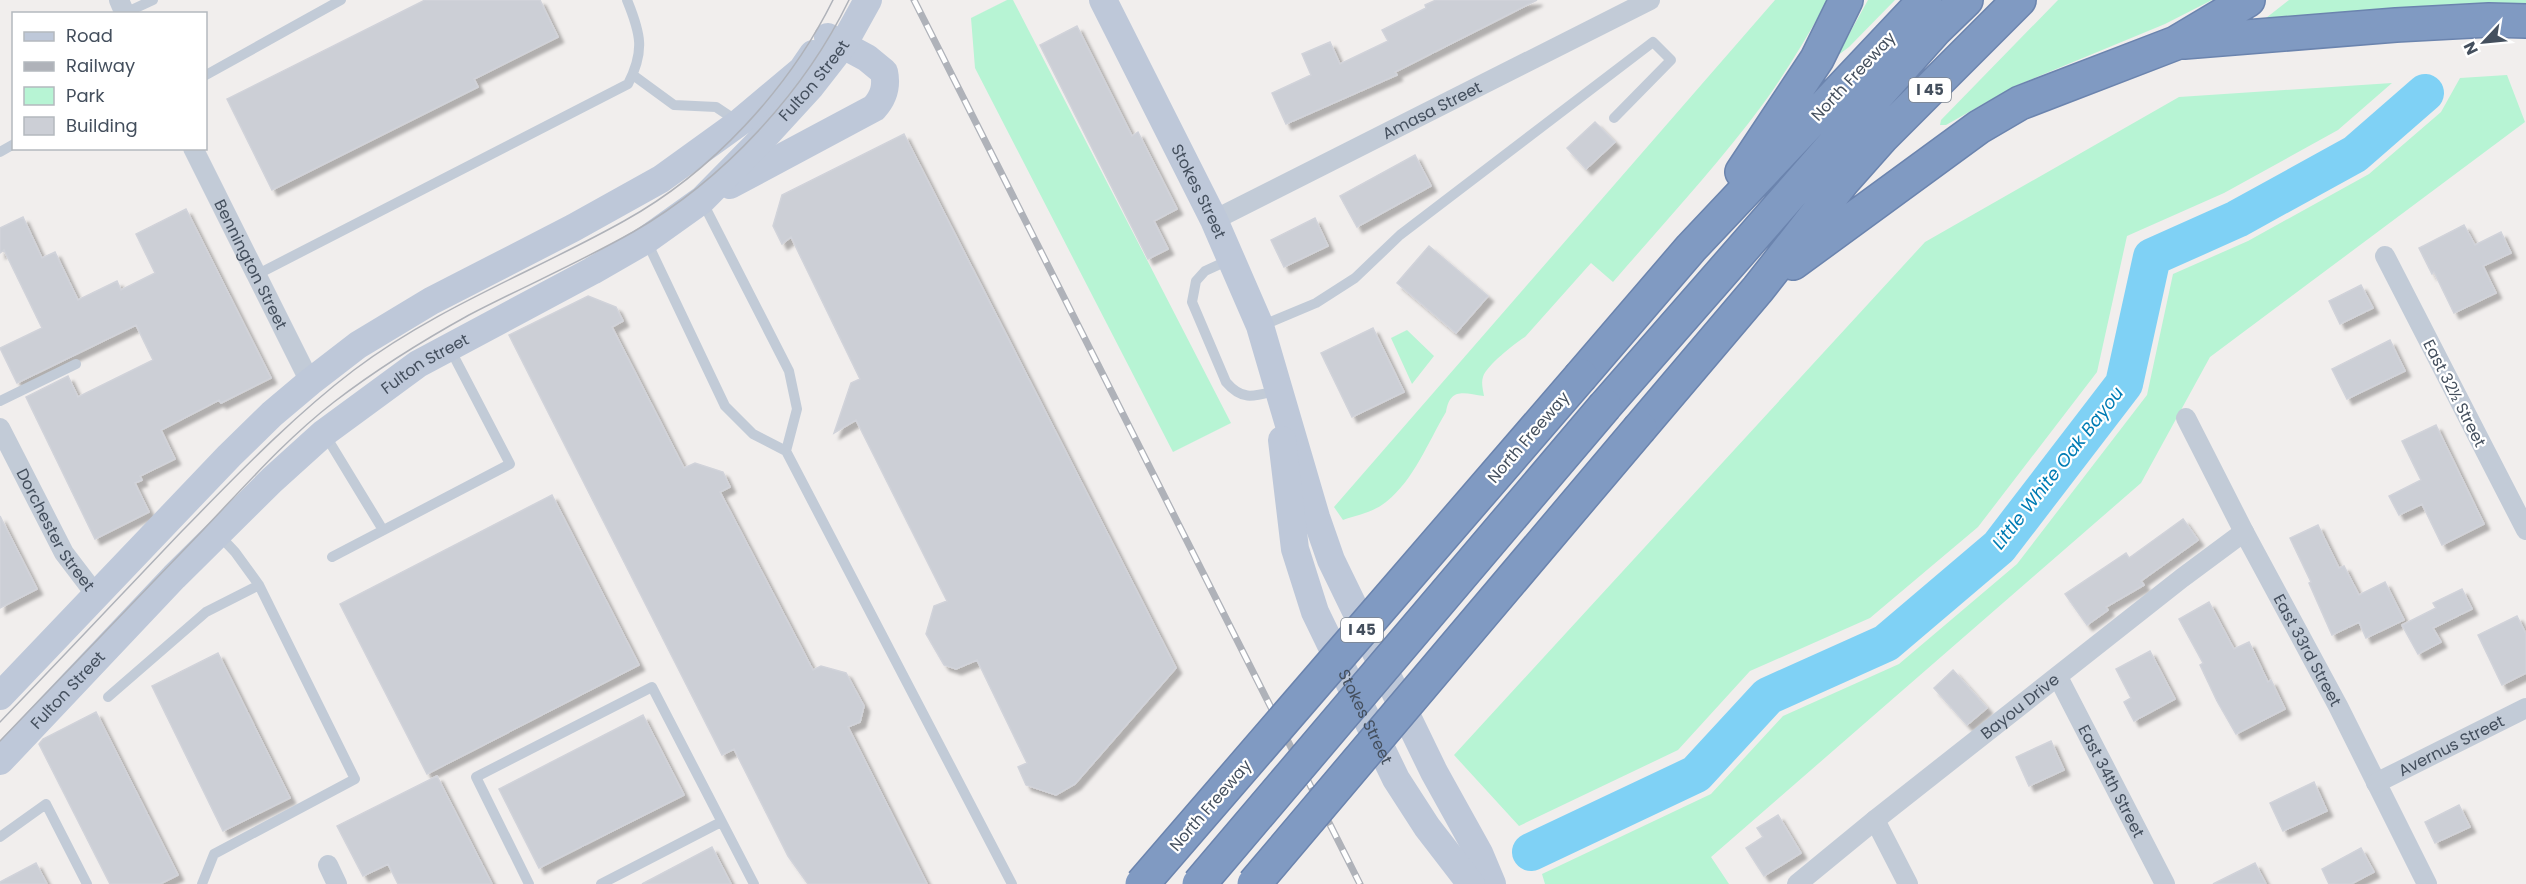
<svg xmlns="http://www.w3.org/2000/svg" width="2526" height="884" font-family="Poppins,sans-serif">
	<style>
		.green { fill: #b7f4d4 }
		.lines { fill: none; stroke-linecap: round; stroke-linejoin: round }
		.river { stroke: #7fd1f5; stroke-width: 38 }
		.building { fill: #cccfd6; stroke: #d1d3da; stroke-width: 1.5; filter: url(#shadow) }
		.highway-casing { stroke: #6b84ae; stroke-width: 36 }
		.lane { stroke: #c2cbd7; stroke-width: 10 }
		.street { stroke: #c2cbd7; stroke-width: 20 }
		.secondary { stroke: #bec8d9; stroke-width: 28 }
		.highway { stroke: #809ac2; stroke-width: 33 }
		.tram { stroke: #afb2b9; stroke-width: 1.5 }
		.rail-casing { stroke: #afb2b9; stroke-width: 7 }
		.rail { stroke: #fff; stroke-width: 4.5; stroke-dasharray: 14; stroke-linecap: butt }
		.highway-bridge-casing { stroke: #6b84ae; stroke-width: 36; stroke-linecap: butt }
		.highway-bridge { stroke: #809ac2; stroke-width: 33 }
		.labels { text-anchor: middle; stroke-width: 4.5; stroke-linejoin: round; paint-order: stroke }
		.shield { fill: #fff; stroke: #7c848e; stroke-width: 1.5 }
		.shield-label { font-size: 15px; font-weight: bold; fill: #444f5d }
		.street-label { font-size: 16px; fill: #444f5d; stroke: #fff }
		.water-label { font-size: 18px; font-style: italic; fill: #007cb4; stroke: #fff }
	</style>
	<defs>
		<filter id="shadow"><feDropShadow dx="5.5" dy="5.5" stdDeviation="1.5" flood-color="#0004"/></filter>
	</defs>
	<rect width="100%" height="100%" fill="#f1eeed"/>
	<path class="green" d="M1007 0H1013L1231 423 1173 452 975 68 971 18Z
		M1775 0H1828C1808 35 1787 71 1763 104 1717 166 1663 224 1613 282L1591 263 1525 337C1515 343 1486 366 1483 377 1481 383 1483 390 1484 396 1464 393 1450 387 1446 412 1428 442 1414 480 1386 502 1374 512 1357 515 1343 520L1334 507Z
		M1868 0H1895L1849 47 1837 56Z
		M2058 0H2212L2165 24 2015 86 1946 125H1940L1941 120Z
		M2289 0H2526V9L2278 22 2266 18Z
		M2507 75 2525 122 2210 357 2141 483 1711 857 1729 884H1545L1542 874 1711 794 1783 716 1899 664 2017 564 2147 395 2173 274 2248 241 2369 174 2441 112 2460 78Z
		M2392 83 2338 130 2224 193 2127 236 2097 372 1978 527 1870 618 1750 671 1678 750 1519 826 1454 755 1925 242 2179 97Z
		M1407 330 1434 356 1412 384 1391 338Z"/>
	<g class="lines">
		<path class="river" d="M1531 852 1696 774 1768 696 1886 643 1999 547 2124 384 2152 257 2237 219 2355 154 2425 93"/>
	</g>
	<path class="building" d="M425 0H540L558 37 474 79 478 87 272 190 227 99Z
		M1436 0H1537L1395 72 1397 75 1286 124 1272 93 1311 75 1302 54 1330 42 1340 64 1388 41 1382 30 1426 8 1425 5Z
		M1077 26 1132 136 1138 132 1177 209 1154 221 1168 249 1148 259 1040 45Z
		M1595 122 1615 142 1586 169 1567 148Z
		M904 134 1176 668 1075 784 1056 795 1026 785 1018 767 1027 763 977 660 956 669 944 665 926 634 934 606 947 601 856 420 834 433 851 383 860 379 791 237 782 244 773 226 782 195Z
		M1415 155 1431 186 1357 227 1340 196Z
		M186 209 271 378 221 403 219 400 161 430 175 459 140 476 142 480 135 483 149 512 95 539 26 397 68 376 78 397 153 360 136 325 17 383 0 348 42 328 4 250 0 253V228L23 217 42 258 55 252 78 300 117 281 121 290 155 273 136 234Z
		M1315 218 1328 246 1284 267 1271 240Z
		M2464 225 2475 245 2501 232 2511 253 2483 266 2496 293 2454 313 2434 272 2432 274 2419 248Z
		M1429 246 1488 296 1456 333 1397 283Z
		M2361 285 2373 308 2340 324 2329 301Z
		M588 296 616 307 623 321 612 327 684 468 695 463 723 472 730 487 720 492 813 670 821 666 846 673 864 706 860 722 848 727 927 884H808L788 856 734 749 722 755 509 335Z
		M1373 328 1404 392 1352 417 1321 353Z
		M2390 340 2405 371 2347 399 2332 369Z
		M2436 425 2484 524 2442 545 2422 504 2399 515 2389 496 2421 480 2402 441Z
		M552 495 639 665 427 774 340 604Z
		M0 516 37 589 0 608Z
		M2183 519 2198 540 2141 581 2144 585 2106 607 2108 610 2087 625 2065 594 2126 553 2129 558Z
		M2318 525 2339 568 2344 566 2359 595 2385 582 2404 620 2366 638 2359 622 2332 635 2309 583 2311 582 2290 538Z
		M2462 589 2472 609 2433 628 2441 642 2418 654 2402 625 2436 608 2433 603Z
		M2209 602 2234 649 2249 642 2268 682 2271 680 2285 709 2236 734 2217 701 2200 665 2203 663 2179 619Z
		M2517 616 2526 634V673L2502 685 2478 635Z
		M2150 651 2175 699 2134 721 2124 702 2131 698 2116 669Z
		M218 653 290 798 223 831 152 686Z
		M1953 670 1987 708 1967 725 1934 688Z
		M96 712 178 875 160 884H110L39 744 43 739Z
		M643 715 684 795 539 868 499 789Z
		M2051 741 2064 770 2029 786 2016 757Z
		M437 776 492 884H398L388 864 363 876 337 826Z
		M2314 782 2327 811 2283 831 2270 803Z
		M2459 805 2470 827 2435 843 2425 822Z
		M1778 815 1801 853 1764 876 1746 848 1763 837 1757 828Z
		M712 847 731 884H642Z
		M2361 848 2374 872 2351 884H2329L2322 869Z
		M36 863 47 884H0V882Z
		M2255 863 2266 884H2213Z"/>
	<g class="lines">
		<g class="highway-casing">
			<path id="highway" d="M2184 42 2396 25 2489 20 2526 21
				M1742 172 1817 59 1846 0
				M1793 263 1979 127 2020 103 2176 43 2248 0
				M1581 376 1691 248 1925 0
				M1605 406 1872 101 1935 30 1966 0
				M1640 428 1758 289 1843 181 1882 137 2019 0"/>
		</g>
		<path class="lane" d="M125 13 153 0
			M206 75 341 0
			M633 75 674 105 716 107 737 121
			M0 152 14 144
			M702 201 789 371 797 409 786 451
			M647 242 725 406 753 434 786 451 1012 884
			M1229 260 1205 271 1196 281 1192 302 1226 382C1243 402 1255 396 1278 390
			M256 275 628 84C645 51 641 34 627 0
			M1261 326 1316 303 1355 278 1400 235 1653 42 1671 60 1614 118
			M0 401 76 364
			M324 433 383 530
			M332 557 510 464 449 347
			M108 697 206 612 259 585
			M0 837 46 804 87 884
			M202 884 214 854 355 779 259 585 235 552 218 534
			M529 884 476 777 652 687 754 884
			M601 884 721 822"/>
		<g class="street">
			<path d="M119 0 125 14"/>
			<path id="s1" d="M193 148 310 382"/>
			<path id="s2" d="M1214 220 1650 0"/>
			<path d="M2385 256 2526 530"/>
			<path id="s3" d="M2186 418 2244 532 2338 706 2427 884"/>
			<path id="s4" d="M0 428 64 553 96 595"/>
			<path id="s5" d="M2058 677 2165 884"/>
			<path id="s6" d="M2376 783 2526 708"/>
			<path d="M1875 820 1908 884"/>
			<path d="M328 865 337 884"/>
			<path id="s7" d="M1797 884 1875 820 2182 578 2244 532"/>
		</g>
		<g class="secondary">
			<path id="s8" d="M1103 0 1214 220 1260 326 1316 517 1331 560 1434 772 1479 853 1492 884"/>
			<path d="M730 185 874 108C884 97 887 86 884 72L867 58 828 37"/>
			<path id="s9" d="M1282 440 1295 549 1315 612 1396 779 1427 827 1471 884"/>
			<path d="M0 696 229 456 272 414 310 382 358 345 431 301 573 228 661 179 740 122 802 70 813 54"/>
			<path id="s10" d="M0 761 174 577 272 480 324 433 418 364 592 271 646 240 702 200 767 134 811 86 843 45 868 0"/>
		</g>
		<use href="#highway" class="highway"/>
		<path class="tram" d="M0 722C61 659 121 595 182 531 237 475 291 418 354 370 436 308 535 271 624 221 711 173 789 89 833 0
			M0 741C68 671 135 600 203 530 245 486 286 439 334 402 377 369 422 341 469 315 523 287 580 262 633 232 723 180 804 93 849 0"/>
		<g class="rail-casing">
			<path id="rail" d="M914 0 1360 884"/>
		</g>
		<use href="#rail" class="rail"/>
		<g class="highway-bridge-casing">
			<path id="highway-bridge" d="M1142 884 1581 376
				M1199 884 1605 406
				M1254 884 1640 428"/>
		</g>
		<use href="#highway-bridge" class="highway-bridge"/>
	</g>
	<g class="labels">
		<g class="shield">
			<rect x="1909" y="78" width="42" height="24" rx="4.5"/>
			<rect x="1341" y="618" width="42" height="24" rx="4.5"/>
		</g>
		<g class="shield-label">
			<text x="1930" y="95">I 45</text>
			<text x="1362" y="635">I 45</text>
		</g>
		<g class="street-label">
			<text transform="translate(1853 76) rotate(-47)" y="6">North Freeway</text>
			<text dy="6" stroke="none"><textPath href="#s10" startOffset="1070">Fulton Street</textPath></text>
			<text dy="6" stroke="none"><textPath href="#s2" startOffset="244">Amasa Street</textPath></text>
			<text dy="6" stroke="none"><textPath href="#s8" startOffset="214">Stokes Street</textPath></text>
			<text dy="6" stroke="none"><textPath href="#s1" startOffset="130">Bennington Street</textPath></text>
			<text dy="6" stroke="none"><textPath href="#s10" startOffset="584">Fulton Street</textPath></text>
			<text transform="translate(2455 393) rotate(63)" y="6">East 32½ Street</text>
			<text transform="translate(1528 437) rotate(-49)" y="6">North Freeway</text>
			<text dy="6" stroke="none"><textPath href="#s4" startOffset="116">Dorchester Street</textPath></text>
			<text dy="6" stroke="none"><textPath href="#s3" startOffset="262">East 33rd Street</textPath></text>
			<text dy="6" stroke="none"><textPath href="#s10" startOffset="98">Fulton Street</textPath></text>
			<text dy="6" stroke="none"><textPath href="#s7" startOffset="285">Bayou Drive</textPath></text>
			<text dy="6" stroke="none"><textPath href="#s9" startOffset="292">Stokes Street</textPath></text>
			<text dy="6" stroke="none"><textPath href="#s6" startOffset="84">Avernus Street</textPath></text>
			<text dy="6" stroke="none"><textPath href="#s5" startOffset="117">East 34th Street</textPath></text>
			<text transform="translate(1210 805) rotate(-49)" y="6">North Freeway</text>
		</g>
		<g class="water-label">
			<text transform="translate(2058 468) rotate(-52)" y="6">Little White Oak Bayou</text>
		</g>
	</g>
	<rect x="12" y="12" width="195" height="138" fill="#ffffff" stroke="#b4b9be" stroke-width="1.5"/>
	<rect x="24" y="32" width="30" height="9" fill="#bec8d9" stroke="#b4b9be" stroke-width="1.5"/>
	<text x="66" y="42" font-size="18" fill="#444f5d">Road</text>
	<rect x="24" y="62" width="30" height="9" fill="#afb2b9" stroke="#b4b9be" stroke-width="1.5"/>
	<text x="66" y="72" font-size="18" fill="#444f5d">Railway</text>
	<rect x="24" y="87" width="30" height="18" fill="#b7f4d4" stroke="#b4b9be" stroke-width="1.5"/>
	<text x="66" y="102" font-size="18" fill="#444f5d">Park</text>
	<rect x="24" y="117" width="30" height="18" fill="#cccfd6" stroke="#b4b9be" stroke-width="1.5"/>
	<text x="66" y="132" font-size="18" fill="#444f5d">Building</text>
	<g transform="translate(2484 42) rotate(244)" stroke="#ffffff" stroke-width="4.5" paint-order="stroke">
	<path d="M0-4.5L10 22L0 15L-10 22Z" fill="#444f5d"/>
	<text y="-9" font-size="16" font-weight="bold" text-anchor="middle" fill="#444f5d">N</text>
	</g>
</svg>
